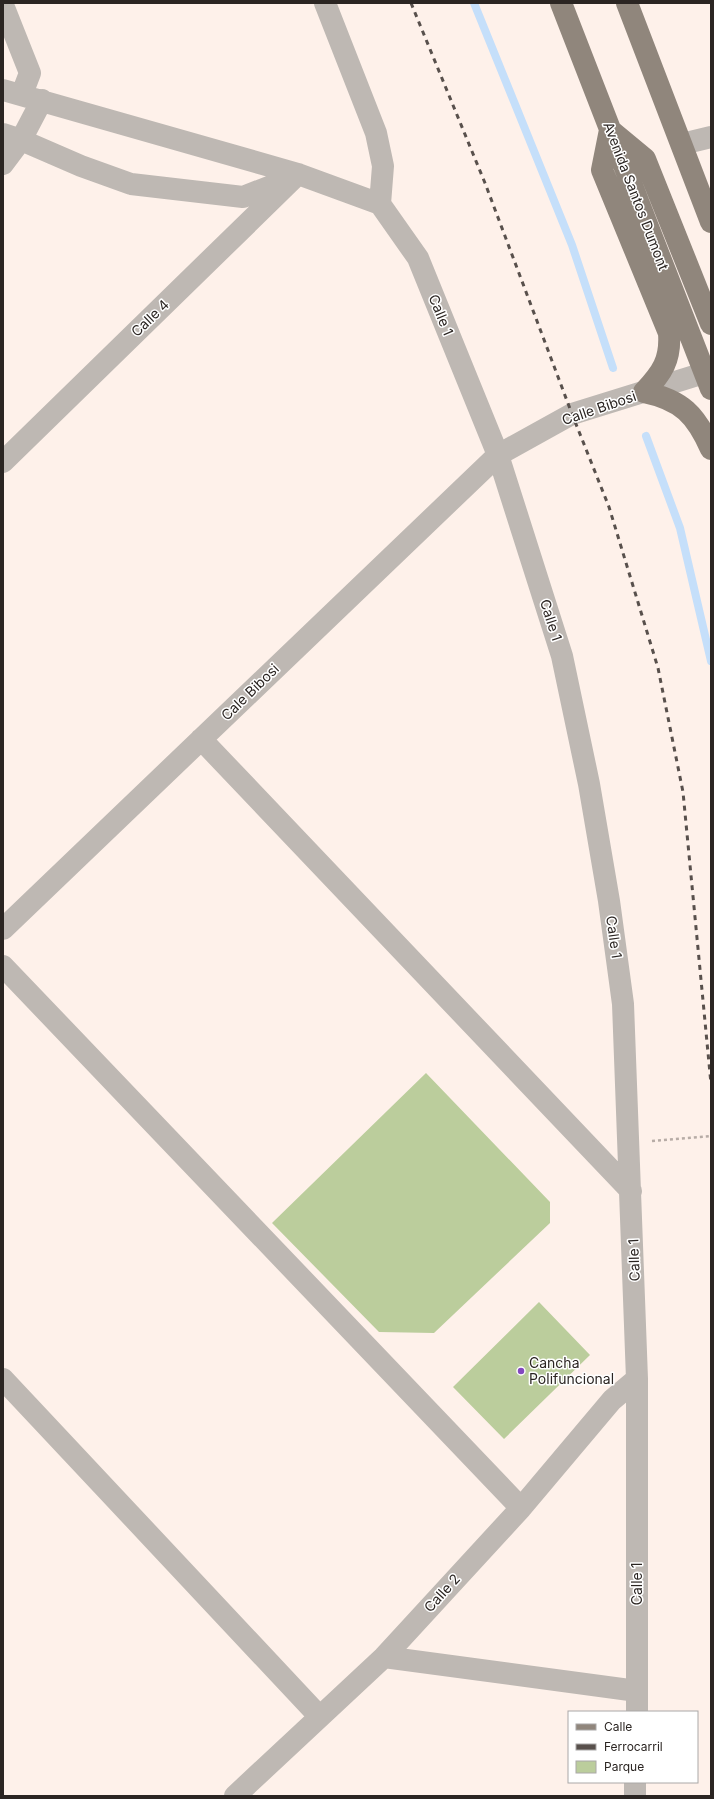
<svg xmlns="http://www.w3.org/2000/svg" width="714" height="1799" font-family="Inter,sans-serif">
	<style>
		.green { fill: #bbcd9c }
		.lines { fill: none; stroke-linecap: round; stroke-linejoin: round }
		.stream { stroke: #c5dffa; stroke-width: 8 }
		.path { stroke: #b7aca6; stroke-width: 2.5; stroke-dasharray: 3 3; stroke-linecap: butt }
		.minor { stroke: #beb8b3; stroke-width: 22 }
		.major { stroke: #90867c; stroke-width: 22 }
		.rail { stroke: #58504c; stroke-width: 3; stroke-dasharray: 5 5; stroke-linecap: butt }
		.poi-dot { fill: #8348bf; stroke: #fff; stroke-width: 1.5 }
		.labels { text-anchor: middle; stroke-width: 3; stroke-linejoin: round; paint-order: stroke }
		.street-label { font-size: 14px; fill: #2b2522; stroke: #fff }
		.poi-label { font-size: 14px; fill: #2b2522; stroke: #fff; text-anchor: start }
	</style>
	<rect width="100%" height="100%" fill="#fef1ea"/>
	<path class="green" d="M426 1073 550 1202V1223L434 1333 379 1332 272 1223Z
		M539 1302 590 1355 504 1439 453 1387Z"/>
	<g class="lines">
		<path class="stream" d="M474 3 572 245 613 368
			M646 436 680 528 711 661"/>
		<path class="path" d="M652 1141 711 1136"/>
		<path class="minor" d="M325 3 376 133 383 166 380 204
			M3 5 30 73 22 94
			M3 90 298 174 380 204
			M3 134 21 140 81 166 131 184 243 197 284 181
			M682 144 711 137
			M3 164 21 140 42 100
			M380 204 418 258 498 455 562 656 589 784 609 901 623 1004 637 1379V1712
			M3 462 298 174
			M201 739 631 1191
			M3 929 498 455 572 414 704 373
			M3 966 521 1508
			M3 1379 319 1716
			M384 1657 637 1691
			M235 1796 384 1657 521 1508 612 1400 637 1379
			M635 1796V1782"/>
		<path class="major" d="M561 3 711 389
			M627 3 711 222
			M644 392C662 373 671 360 669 333L602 170 610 130 645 159 711 324
			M644 392C682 400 696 415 711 449"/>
		<path class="rail" d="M411 3 485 183 572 414 609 507 658 668 683 792 711 1084"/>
	</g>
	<circle class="poi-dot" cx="521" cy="1371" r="4"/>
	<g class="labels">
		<g class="street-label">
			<text transform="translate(636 196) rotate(69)" y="5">Avenida Santos Dumont</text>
			<text transform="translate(441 315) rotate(68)" y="5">Calle 1</text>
			<text transform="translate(150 318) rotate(-44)" y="5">Calle 4</text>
			<text transform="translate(599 408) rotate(-19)" y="5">Calle Bibosi</text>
			<text transform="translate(551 620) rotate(72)" y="5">Calle 1</text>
			<text transform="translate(250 692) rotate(-44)" y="5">Cale Bibosi</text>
			<text transform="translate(614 937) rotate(82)" y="5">Calle 1</text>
			<text transform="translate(634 1260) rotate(-92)" y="5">Calle 1</text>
			<text transform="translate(637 1584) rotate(-90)" y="5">Calle 1</text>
			<text transform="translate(442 1593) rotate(-48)" y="5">Calle 2</text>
		</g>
		<g class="poi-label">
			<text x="529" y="1368">Cancha<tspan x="529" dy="16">Polifuncional</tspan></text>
		</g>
	</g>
	<rect width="714" height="1799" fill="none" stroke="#2b2522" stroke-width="8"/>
	<rect x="568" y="1711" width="130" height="72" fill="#ffffff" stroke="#aaa8a7"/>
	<rect x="576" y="1724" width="20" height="6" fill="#90867c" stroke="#aaa8a7"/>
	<text x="604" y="1731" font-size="12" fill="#2b2522">Calle</text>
	<rect x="576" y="1744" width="20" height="6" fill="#58504c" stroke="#aaa8a7"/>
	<text x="604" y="1751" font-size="12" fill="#2b2522">Ferrocarril</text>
	<rect x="576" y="1761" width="20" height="12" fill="#bbcd9c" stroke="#aaa8a7"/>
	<text x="604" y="1771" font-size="12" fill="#2b2522">Parque</text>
</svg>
